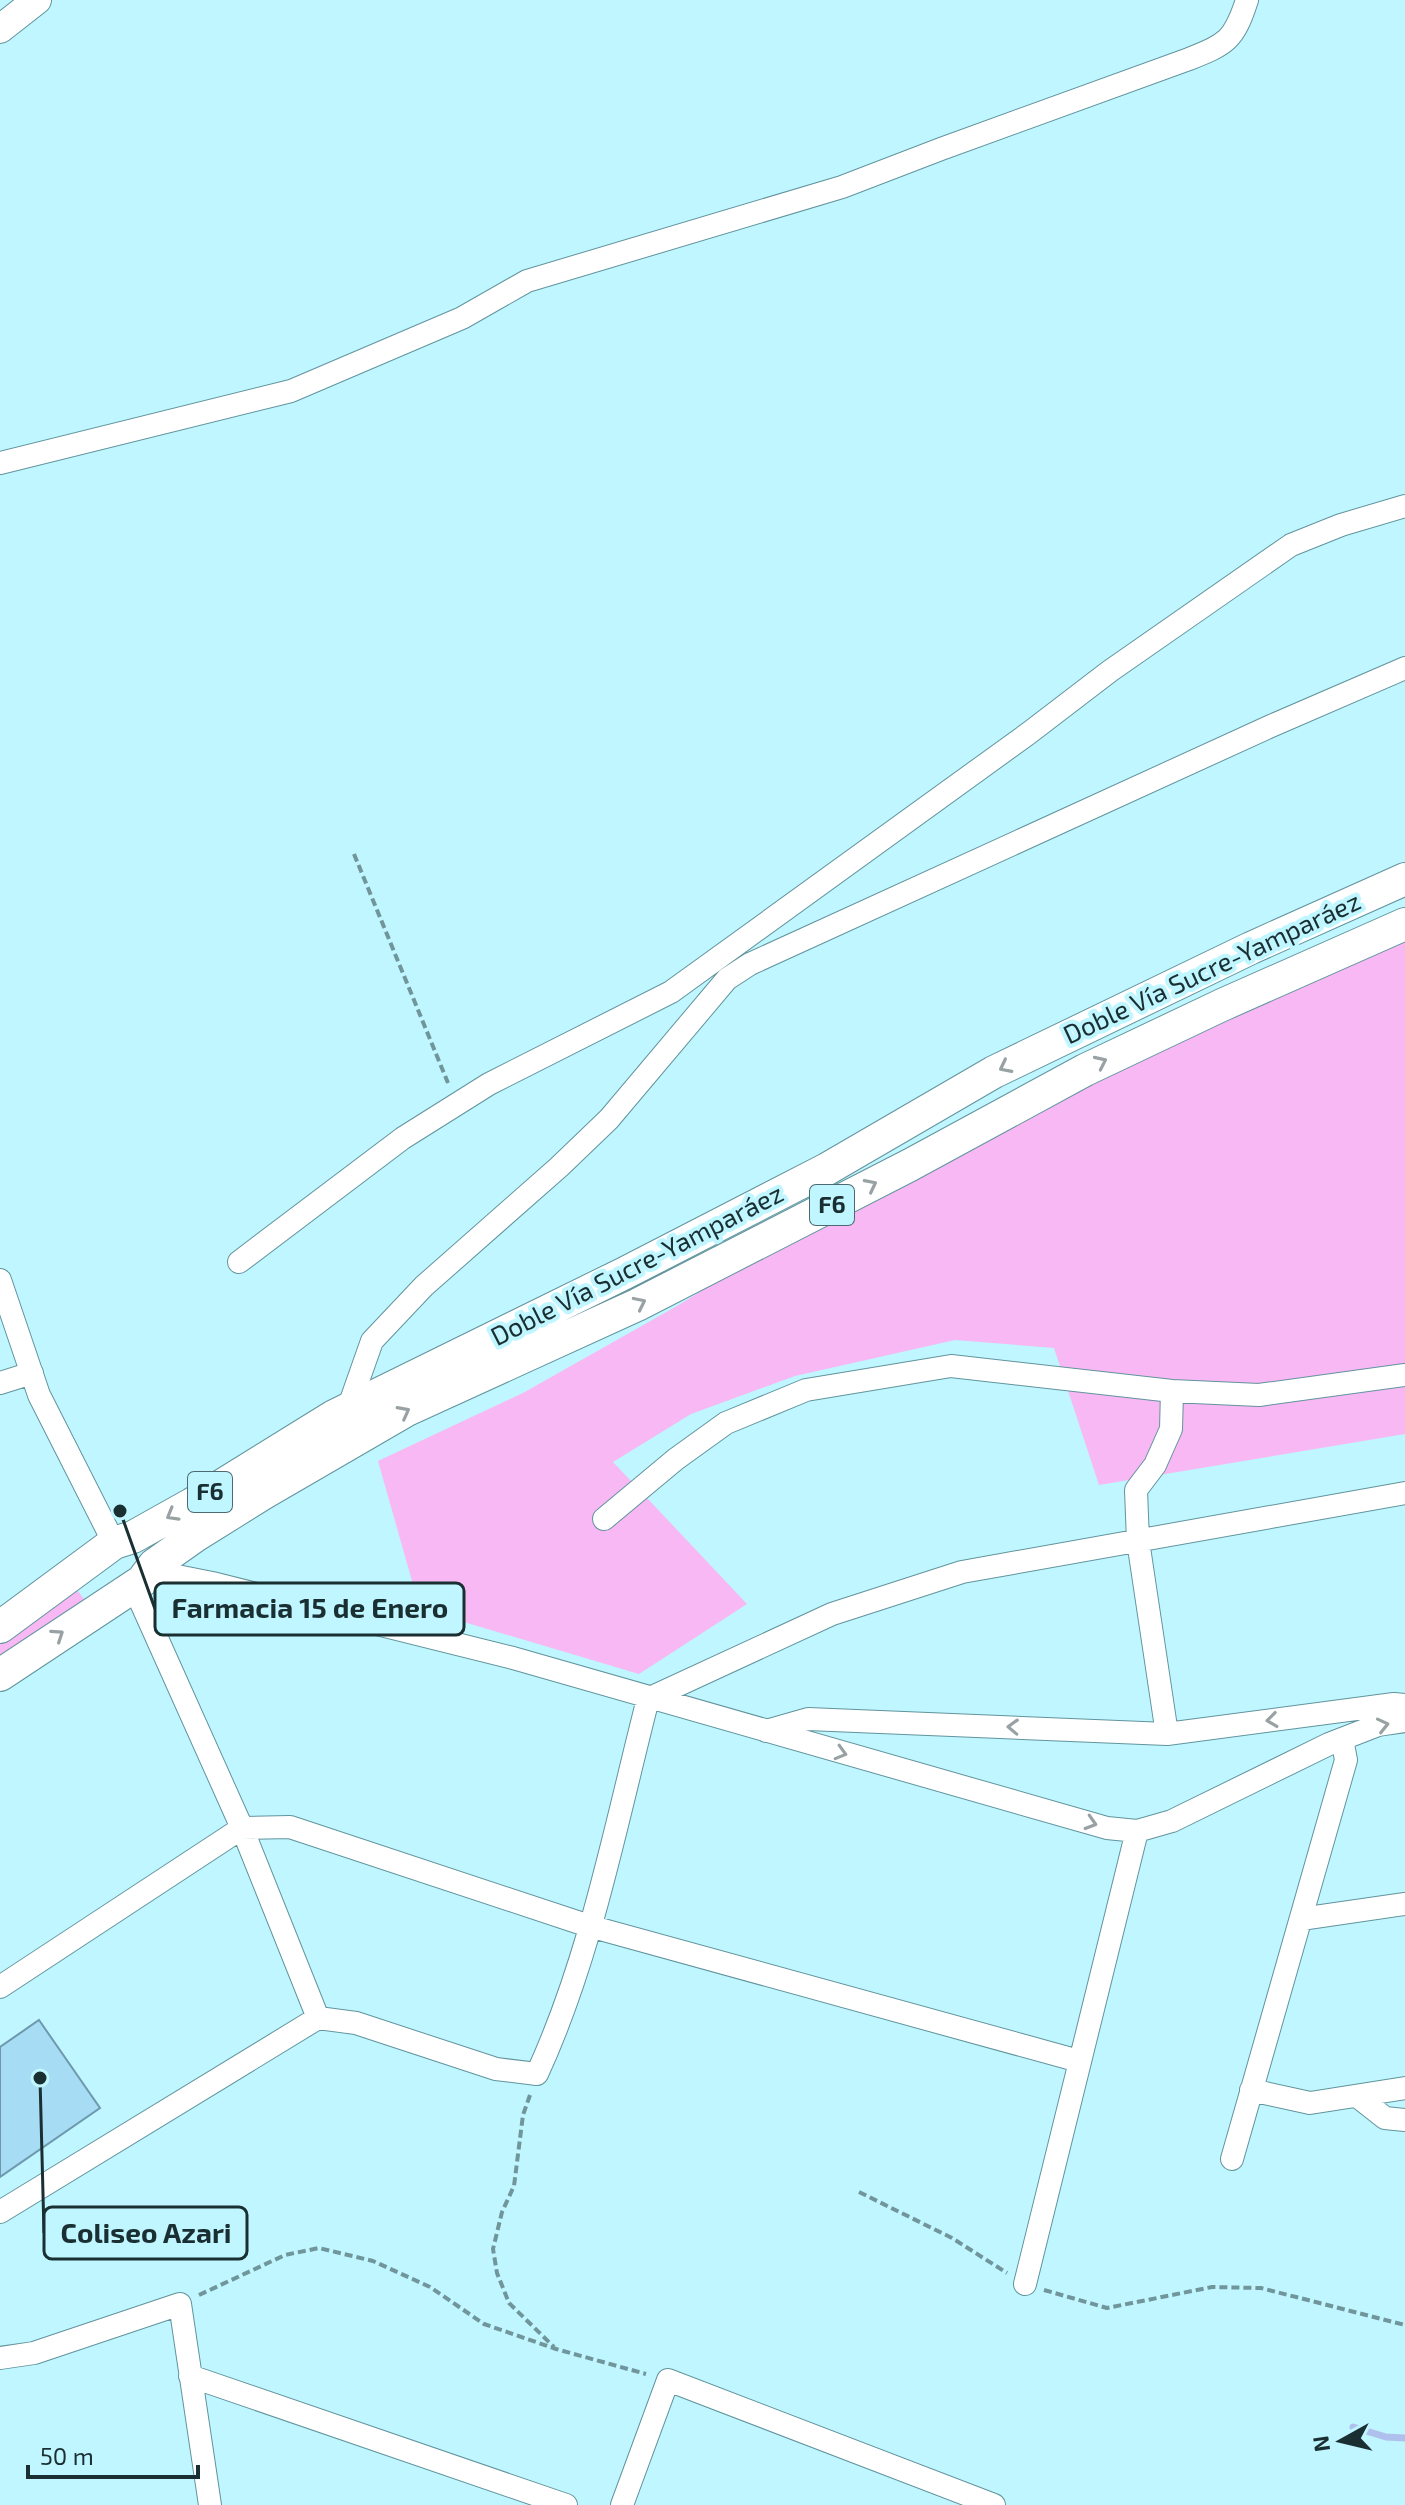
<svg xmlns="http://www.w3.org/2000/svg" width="1405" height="2505" font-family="'Exo 2',sans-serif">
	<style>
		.green { fill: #f7b8f3 }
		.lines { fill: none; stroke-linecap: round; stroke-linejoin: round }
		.stream { stroke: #b0c0ec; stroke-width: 7 }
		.building { fill: #a7dcf5; stroke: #6e99ad; stroke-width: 2 }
		.minor-casing { stroke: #61949d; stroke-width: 24 }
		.major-casing { stroke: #61949d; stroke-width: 30 }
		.highway-casing { stroke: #61949d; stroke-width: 34 }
		.path { stroke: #70969c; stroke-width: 4; stroke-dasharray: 8 4; stroke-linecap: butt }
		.minor { stroke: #fff; stroke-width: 22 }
		.major { stroke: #fff; stroke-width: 28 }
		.highway { stroke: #fff; stroke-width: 32 }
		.oneway { stroke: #98a1a3 }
		.labels { text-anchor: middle; stroke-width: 8; stroke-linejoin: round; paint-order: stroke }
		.shield { fill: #c0f6ff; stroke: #4c6b70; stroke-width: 2 }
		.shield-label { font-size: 24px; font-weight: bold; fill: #1a2f32 }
		.street-label { font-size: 26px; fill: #1a2f32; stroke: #c0f6ff }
		.leader { fill: none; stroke: #1a2f32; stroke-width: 3 }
		.callout-dot { fill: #1a2f32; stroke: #c0f6ff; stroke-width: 3 }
		.callout { fill: #c0f6ff; stroke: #1a2f32; stroke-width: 3 }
		.callout-label { font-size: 28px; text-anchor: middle; font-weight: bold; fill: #1a2f32 }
	</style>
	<rect width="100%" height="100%" fill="#c0f6ff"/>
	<path class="green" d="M1405 920V1434L1099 1485 1054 1348 955 1340 795 1376 691 1414 613 1462 747 1604 639 1674 420 1609 378 1461 523 1393 677 1306 866 1189Z
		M73 1585 84 1599 0 1660V1639Z"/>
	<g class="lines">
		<path class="stream" d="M1353 2427 1386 2437 1405 2438"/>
	</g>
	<path class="building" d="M39 2020 100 2108 0 2177V2047Z"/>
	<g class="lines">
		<g class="minor-casing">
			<path id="minor" d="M0 463 291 391 462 318 527 281 842 187 941 149 1189 59C1227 44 1234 40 1247 0
				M239 1262 403 1138 489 1084 671 992 1029 733 1110 671 1291 545 1341 525 1405 506
				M0 1280 39 1395 114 1543
				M0 1383 32 1373
				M348 1413V1409L372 1341 424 1286 559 1167 609 1119 727 979 750 964 1271 726 1405 668
				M604 1519 676 1459 726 1423 806 1390 951 1366 1172 1391 1259 1395 1405 1375
				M152 1571 212 1583 513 1658 1107 1828 1137 1831 1172 1821 1329 1744 1378 1725 1405 1721
				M134 1587 242 1828 318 2018
				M766 1731 808 1719 1167 1734 1394 1704 1405 1705
				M1167 1734 1138 1541 1136 1490 1155 1465 1171 1429 1172 1391
				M1301 1919 1405 1904
				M0 1987 242 1828 290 1827 589 1926 1079 2061
				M1251 2090 1310 2103 1405 2088
				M1357 2096 1385 2118 1405 2120
				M1232 2159 1346 1760 1342 1739
				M0 2212 318 2018 356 2023 496 2069 537 2074C591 1957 616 1823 648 1699L832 1614 962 1572 1405 1493
				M1025 2284 1137 1831
				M0 2358 34 2353 180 2304 210 2505
				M190 2376 566 2505
				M622 2505 668 2380 994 2505"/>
		</g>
		<g class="major-casing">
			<path id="major" d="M0 29 37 0"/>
		</g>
		<g class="highway-casing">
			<path id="highway" d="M0 1627 114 1543 133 1537 192 1504 334 1416 623 1274 827 1169 994 1072 1251 948 1405 879
				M0 1675 142 1581 154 1565 195 1536 264 1493 407 1410 637 1305 910 1165 1085 1070 1222 1005 1405 924"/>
		</g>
		<path class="path" d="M354 854 448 1083
			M530 2095 523 2115 514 2186 502 2212 493 2249 497 2273 509 2303 554 2347
			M859 2192 952 2238 1007 2273
			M1044 2290 1107 2308 1212 2287 1261 2288 1405 2325
			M199 2295 285 2255 319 2248 373 2261 430 2287 484 2324 556 2349 646 2374"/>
		<use href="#minor" class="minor"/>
		<use href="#major" class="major"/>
		<use href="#highway" class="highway"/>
	</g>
	<defs><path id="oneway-chevron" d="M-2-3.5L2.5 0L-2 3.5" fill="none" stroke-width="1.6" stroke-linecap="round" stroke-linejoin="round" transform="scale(2)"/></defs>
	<g class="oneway">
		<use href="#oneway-chevron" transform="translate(1101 1062) rotate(-25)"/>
		<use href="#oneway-chevron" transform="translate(1005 1067) rotate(153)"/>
		<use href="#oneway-chevron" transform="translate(871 1185) rotate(-27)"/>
		<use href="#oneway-chevron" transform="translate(640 1303) rotate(-26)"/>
		<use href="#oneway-chevron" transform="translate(404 1412) rotate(-28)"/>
		<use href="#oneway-chevron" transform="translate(172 1515) rotate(150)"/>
		<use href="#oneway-chevron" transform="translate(58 1635) rotate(-34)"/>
		<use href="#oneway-chevron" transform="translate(1272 1720) rotate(173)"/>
		<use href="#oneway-chevron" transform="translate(1383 1725) rotate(-13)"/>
		<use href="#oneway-chevron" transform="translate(1013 1727) rotate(-178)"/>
		<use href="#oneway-chevron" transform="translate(841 1753) rotate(16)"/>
		<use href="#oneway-chevron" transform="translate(1091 1823) rotate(17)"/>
	</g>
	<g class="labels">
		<g class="shield">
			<rect x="810" y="1185" width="44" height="40" rx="6"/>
			<rect x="188" y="1472" width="44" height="40" rx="6"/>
		</g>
		<g class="shield-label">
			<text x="832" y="1213">F6</text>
			<text x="210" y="1500">F6</text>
		</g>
		<g class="street-label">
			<text transform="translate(1212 968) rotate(-25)" y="9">Doble Vía Sucre-Yamparáez</text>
			<text transform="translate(637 1265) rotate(-27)" y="9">Doble Vía Sucre-Yamparáez</text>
		</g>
	</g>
	<path class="leader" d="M120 1511L155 1609M40 2078L44 2233"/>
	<g class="callout-dot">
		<circle cx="120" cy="1511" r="8"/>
		<circle cx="40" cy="2078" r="8"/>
	</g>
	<g class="callout">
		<rect x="155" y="1583" width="309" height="52" rx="8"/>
		<rect x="44" y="2207" width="203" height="52" rx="8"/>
	</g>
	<g class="callout-label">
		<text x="310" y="1618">Farmacia 15 de Enero</text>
		<text x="146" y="2243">Coliseo Azari</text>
	</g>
	<g transform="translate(1341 2441) rotate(262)" stroke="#c0f6ff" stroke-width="6" paint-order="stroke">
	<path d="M0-6L14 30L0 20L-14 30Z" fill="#1a2f32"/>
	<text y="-12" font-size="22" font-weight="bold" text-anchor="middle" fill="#1a2f32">N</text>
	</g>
	<path d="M28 2465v12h170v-12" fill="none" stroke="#1a2f32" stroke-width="4"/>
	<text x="40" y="2465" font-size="24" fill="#1a2f32" stroke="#c0f6ff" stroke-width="6" paint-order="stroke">50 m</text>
</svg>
